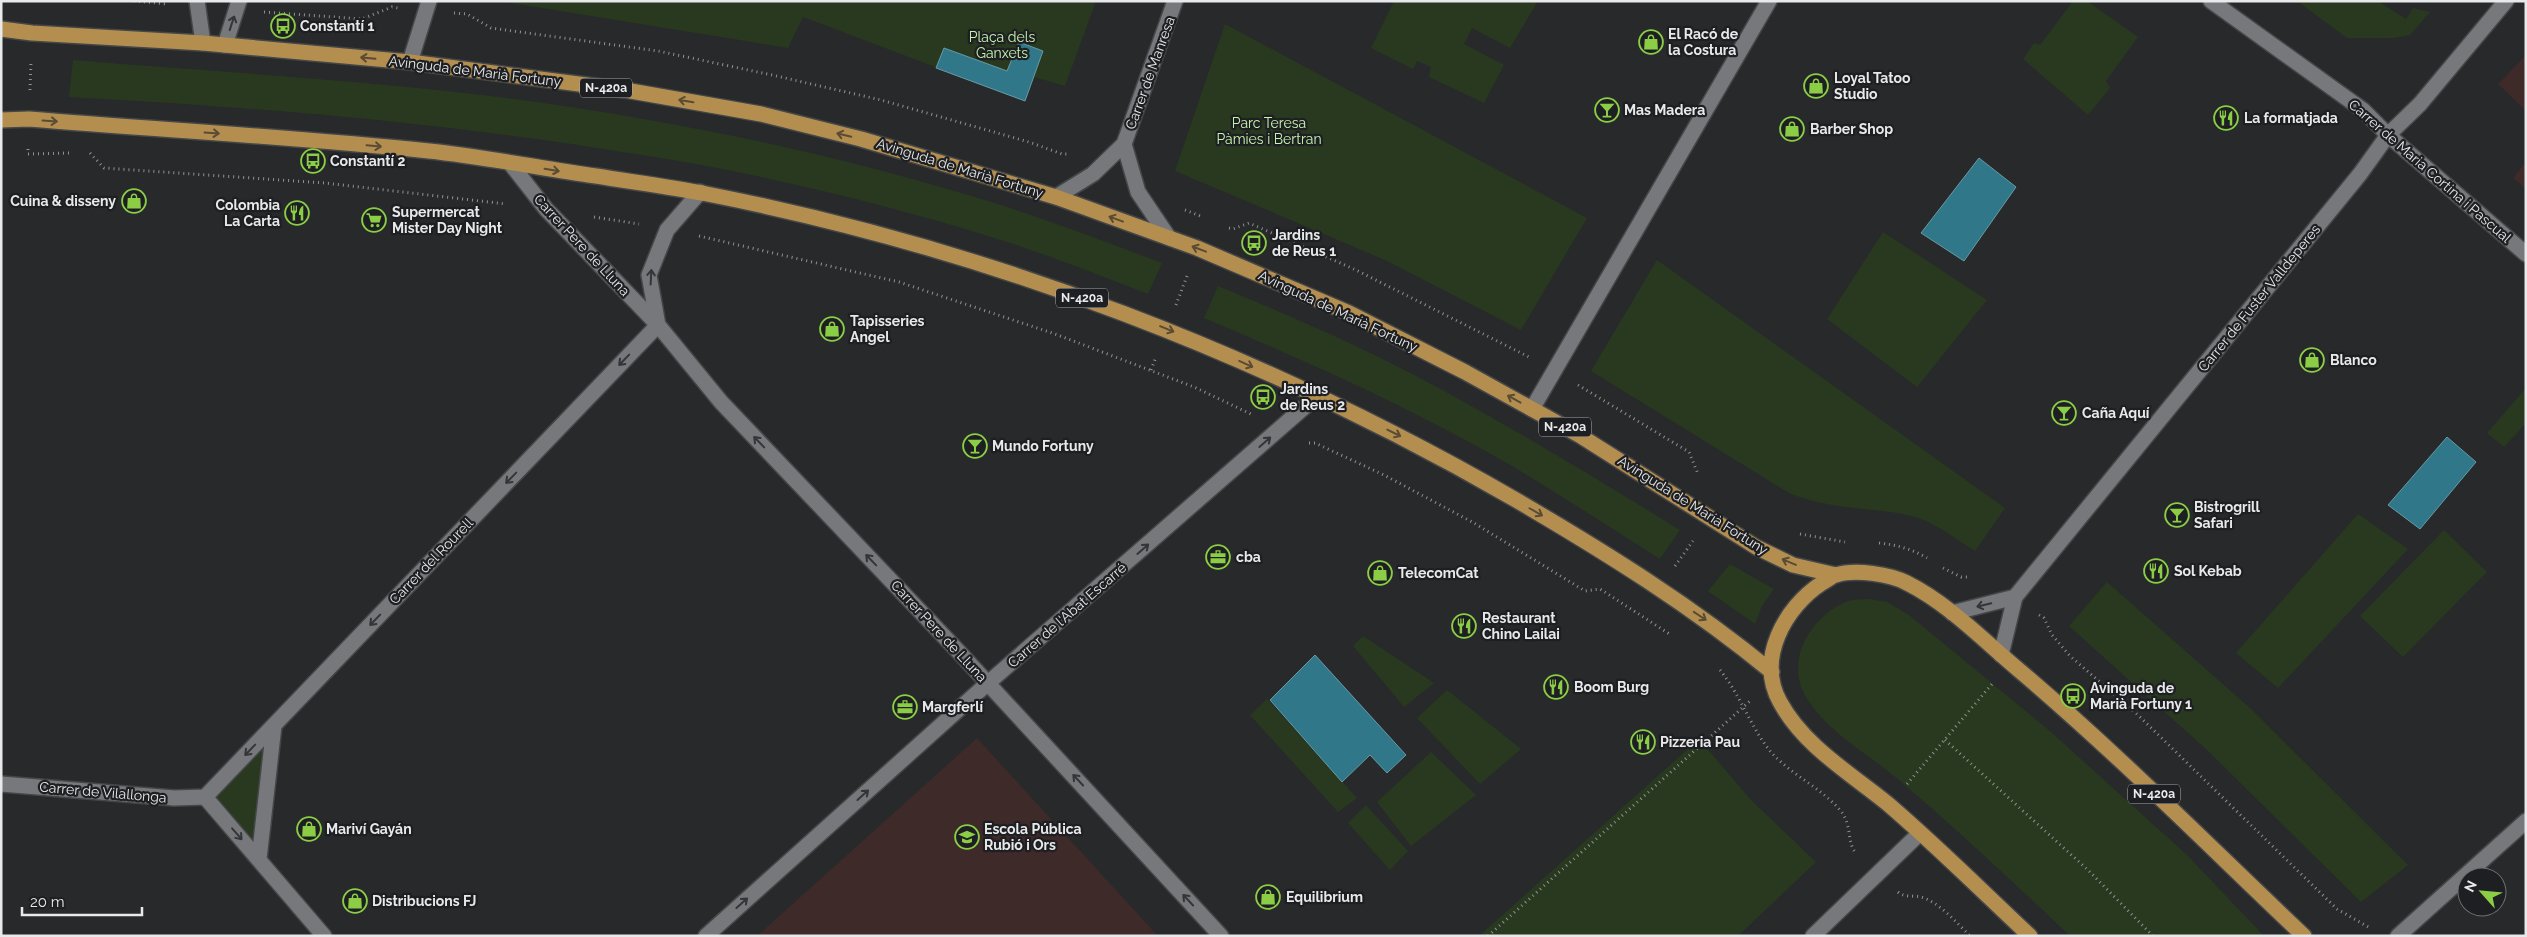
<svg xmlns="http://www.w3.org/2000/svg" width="2527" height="937" font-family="Raleway,sans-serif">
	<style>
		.education { fill: #3e2a29 }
		.green { fill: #29391f }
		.water { fill: #307889; stroke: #679aa6 }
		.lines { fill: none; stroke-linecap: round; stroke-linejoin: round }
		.lane-casing { stroke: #444647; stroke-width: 18 }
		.street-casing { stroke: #444647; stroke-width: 18 }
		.primary-casing { stroke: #444647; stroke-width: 18 }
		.path { stroke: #909293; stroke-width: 3; stroke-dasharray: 1 4; stroke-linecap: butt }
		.lane { stroke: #76787b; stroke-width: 15 }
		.street { stroke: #76787b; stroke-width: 15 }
		.primary { stroke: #b38e4f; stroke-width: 15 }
		.oneway { stroke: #343538 }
		.oneway2 { stroke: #5a4b34 }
		.labels { text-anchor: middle; stroke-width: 4.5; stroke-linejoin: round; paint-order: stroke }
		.shield { fill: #1e1f22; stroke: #abacae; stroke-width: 1 }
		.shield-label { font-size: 12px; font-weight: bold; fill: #e8e9ea }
		.poi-label { font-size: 14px; font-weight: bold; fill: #e8e9ea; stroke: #1e1f22; text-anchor: start }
		.park-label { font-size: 14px; fill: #c6f5ad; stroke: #1e1f22 }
		.street-label { font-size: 14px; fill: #e8e9ea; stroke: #1e1f22 }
	</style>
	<rect width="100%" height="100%" fill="#27292b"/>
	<path class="education" d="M2526 55V111L2498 84Z
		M2526 162V189L2513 178Z
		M977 738 1158 936H757Z"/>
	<path class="green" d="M499 1H1096L1065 86 1034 77 1025 101 803 17 788 48Z
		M1394 1H1538L1510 48 1472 28 1464 44 1504 65 1484 103 1429 77 1431 67 1417 61 1413 69 1371 48Z
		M2073 1H2087L2138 37 2106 81 2110 88 2088 115 2023 59 2034 43 2040 45Z
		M2297 1H2378L2406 19 2413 8 2430 12 2410 35 2394 38H2347Z
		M1225 24 1587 218 1521 330 1385 260 1175 171Z
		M73 60C218 72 363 80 507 98 675 120 843 155 1004 206 1057 223 1109 243 1162 263L1148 294C1096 274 1044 253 991 237 914 213 835 193 756 176 693 162 629 153 565 143 400 119 235 106 69 97Z
		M1883 232 1987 300 1917 387 1827 319Z
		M1657 260 2005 508 1975 551C1955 539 1935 522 1912 516 1869 506 1832 511 1789 493L1591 371Z
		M1218 286C1291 316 1365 348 1435 386 1518 431 1599 480 1680 530L1660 559C1611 528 1562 496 1512 466 1414 409 1309 362 1204 318Z
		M2526 388V423L2504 447 2487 433Z
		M2358 514 2408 549 2278 688 2236 653Z
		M2444 530 2487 572 2403 657 2360 616Z
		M1730 564 1774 589 1762 606 1755 624 1708 591Z
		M2107 582 2250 708 2408 865 2361 902 2207 750 2069 626Z
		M1868 599 1887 602 1909 615 2051 732 2187 855 2264 936H2070C2014 883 1958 830 1899 780 1868 754 1827 732 1806 697 1784 661 1811 616 1846 602 1852 599 1861 600 1868 599Z
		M1363 636 1434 683 1404 707 1353 646Z
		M1447 690 1521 749 1480 784 1417 718Z
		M1267 699 1357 798 1338 812 1250 715Z
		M1699 739 1751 800 1816 862 1738 936H1479Z
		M265 744 254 843 216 796Z
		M1431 752 1476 795 1411 846 1377 802Z
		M1366 805 1408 851 1390 870 1348 823Z"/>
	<path class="water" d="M1019 42 1043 51 1025 101 936 68 944 48 1007 71Z
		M1979 158 2016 187 1964 261 1921 233Z
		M2447 437 2476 462 2420 529 2388 505Z
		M1315 655 1406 755 1387 773 1370 755 1342 782 1270 700Z"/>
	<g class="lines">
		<g class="lane-casing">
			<path id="lane" d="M197 1 203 43
				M225 45 239 1"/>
		</g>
		<g class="street-casing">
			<path id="street" d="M2211 1 2363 110 2388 135 2526 254
				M410 62 429 1
				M1124 144 1138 192 1169 238
				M510 163 546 209 658 325 721 402 958 651 1221 936
				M1056 197 1093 174 1124 144 1175 1
				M658 325 649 275 667 230 700 192
				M1532 409 1769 1
				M1952 613 2015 597
				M2001 655 2015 597 2360 174 2388 135 2420 104 2506 1
				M1 784 174 798 205 797
				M205 797 658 325
				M205 797 324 936
				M259 859 274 726
				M706 936 988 683 1317 396
				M1813 936 1920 833
				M2398 936 2526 821"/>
		</g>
		<g class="primary-casing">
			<path id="primary" d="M1 29 32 33 203 43 410 62 625 90 761 114 861 139 1056 197 1197 248 1349 313 1465 372 1579 435 1756 547 1793 565 1836 575
				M1 120 29 119C162 130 296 137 429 151 485 157 540 168 596 176 633 182 670 187 707 194 991 250 1265 355 1516 500 1605 552 1692 606 1772 672
				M2030 936C1983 892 1937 846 1888 804 1850 773 1804 746 1780 702 1756 659 1785 607 1822 583 1826 581 1832 576 1836 575 1855 569 1890 574 1907 583 1949 604 1984 641 2020 671 2119 755 2210 847 2304 936"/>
		</g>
		<path class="path" d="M134 1 168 4
			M264 12 362 19 392 7 398 8
			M454 13 467 14 491 28 658 51 772 75 881 100 1029 142 1062 154H1069
			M30 90 31 61
			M28 149V154L69 153
			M90 153 104 168 325 183 506 204
			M1185 210 1203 217
			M594 217 639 224
			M1229 228 1233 229 1249 223 1356 270 1529 357
			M699 236 899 282 1055 334 1194 387 1253 415
			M1176 305 1187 276
			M1151 370 1156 357
			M1578 385 1689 452 1698 474
			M1309 443H1315L1384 475 1474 523 1585 591 1600 589 1671 635
			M1800 534 1845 542
			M1879 543C1897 545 1912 549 1927 558
			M1675 566 1693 541
			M1943 568 1961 577H1969
			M2039 615 2044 618 2052 635 2070 656 2139 716 2337 909 2370 928
			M1720 670C1741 696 1750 726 1770 751 1790 774 1820 787 1840 810 1853 825 1846 844 1857 854
			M1945 740 2088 870 2153 936
			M1907 784 1992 684
			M1898 892C1905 898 1913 895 1921 897 1939 902 1957 923 1970 936
			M1488 936 1750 701"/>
		<use href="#lane" class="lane"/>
		<use href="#street" class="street"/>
		<use href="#primary" class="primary"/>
	</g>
	<defs><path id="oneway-shaft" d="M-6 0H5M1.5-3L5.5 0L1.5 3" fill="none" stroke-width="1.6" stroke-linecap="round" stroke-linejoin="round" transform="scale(1.25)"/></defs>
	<g class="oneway">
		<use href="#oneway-shaft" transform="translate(232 23) rotate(-72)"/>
		<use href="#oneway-shaft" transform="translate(651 277) rotate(-87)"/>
		<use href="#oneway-shaft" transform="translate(624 360) rotate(134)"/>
		<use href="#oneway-shaft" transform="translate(759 442) rotate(-134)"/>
		<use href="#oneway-shaft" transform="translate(1265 442) rotate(-41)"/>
		<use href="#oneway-shaft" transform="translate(511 478) rotate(134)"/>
		<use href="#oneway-shaft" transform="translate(1143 549) rotate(-41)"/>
		<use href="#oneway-shaft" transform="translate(871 560) rotate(-134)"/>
		<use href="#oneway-shaft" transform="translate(1984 605) rotate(166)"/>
		<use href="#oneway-shaft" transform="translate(375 620) rotate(134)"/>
		<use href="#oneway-shaft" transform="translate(250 750) rotate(134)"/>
		<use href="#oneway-shaft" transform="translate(1078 780) rotate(-133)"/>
		<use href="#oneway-shaft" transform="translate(863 795) rotate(-42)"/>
		<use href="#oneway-shaft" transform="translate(237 834) rotate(49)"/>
		<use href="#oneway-shaft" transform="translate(1188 900) rotate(-133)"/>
		<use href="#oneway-shaft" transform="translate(742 903) rotate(-42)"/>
	</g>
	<g class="oneway2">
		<use href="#oneway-shaft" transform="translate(368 58) rotate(-175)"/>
		<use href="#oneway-shaft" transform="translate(686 101) rotate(-170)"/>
		<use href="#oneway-shaft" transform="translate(50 121) rotate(4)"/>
		<use href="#oneway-shaft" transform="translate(212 133) rotate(4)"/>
		<use href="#oneway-shaft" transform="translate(844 135) rotate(-166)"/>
		<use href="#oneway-shaft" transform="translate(374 146) rotate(5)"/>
		<use href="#oneway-shaft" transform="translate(552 170) rotate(9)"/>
		<use href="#oneway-shaft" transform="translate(1116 219) rotate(-160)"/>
		<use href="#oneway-shaft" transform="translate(1199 249) rotate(-159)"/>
		<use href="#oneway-shaft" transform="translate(1167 329) rotate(22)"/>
		<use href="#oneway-shaft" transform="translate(1246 364) rotate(24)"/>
		<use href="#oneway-shaft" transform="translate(1514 399) rotate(-151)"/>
		<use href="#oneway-shaft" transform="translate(1394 433) rotate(26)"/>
		<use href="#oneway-shaft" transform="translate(1536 512) rotate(30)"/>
		<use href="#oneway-shaft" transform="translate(1789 562) rotate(-157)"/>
		<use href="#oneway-shaft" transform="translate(1700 616) rotate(34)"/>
	</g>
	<defs>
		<g id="bus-ring" transform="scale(1.25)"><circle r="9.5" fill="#1e1f22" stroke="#8bce46" stroke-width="1.5"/><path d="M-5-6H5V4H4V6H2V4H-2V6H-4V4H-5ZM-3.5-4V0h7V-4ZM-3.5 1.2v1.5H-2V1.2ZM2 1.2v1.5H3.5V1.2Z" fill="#8bce46"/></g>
		<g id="shop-ring" transform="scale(1.25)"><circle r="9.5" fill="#1e1f22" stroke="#8bce46" stroke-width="1.5"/><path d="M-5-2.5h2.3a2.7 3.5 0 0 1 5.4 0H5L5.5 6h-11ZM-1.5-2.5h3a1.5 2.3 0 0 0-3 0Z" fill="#8bce46"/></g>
		<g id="bar-ring" transform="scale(1.25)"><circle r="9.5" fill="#1e1f22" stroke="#8bce46" stroke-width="1.5"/><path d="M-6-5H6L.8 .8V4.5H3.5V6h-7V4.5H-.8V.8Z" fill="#8bce46"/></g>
		<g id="restaurant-ring" transform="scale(1.25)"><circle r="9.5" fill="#1e1f22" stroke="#8bce46" stroke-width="1.5"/><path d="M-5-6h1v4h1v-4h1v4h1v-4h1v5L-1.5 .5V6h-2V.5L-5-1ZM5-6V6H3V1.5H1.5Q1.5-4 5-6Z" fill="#8bce46"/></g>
		<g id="supermarket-ring" transform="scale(1.25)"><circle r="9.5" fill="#1e1f22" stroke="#8bce46" stroke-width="1.5"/><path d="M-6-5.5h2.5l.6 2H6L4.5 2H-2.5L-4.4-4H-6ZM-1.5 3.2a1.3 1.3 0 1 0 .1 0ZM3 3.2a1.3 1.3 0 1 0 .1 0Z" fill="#8bce46"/></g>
		<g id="office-ring" transform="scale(1.25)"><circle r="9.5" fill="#1e1f22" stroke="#8bce46" stroke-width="1.5"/><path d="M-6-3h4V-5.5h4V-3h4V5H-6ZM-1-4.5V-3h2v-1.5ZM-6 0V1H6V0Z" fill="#8bce46"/></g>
		<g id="school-ring" transform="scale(1.25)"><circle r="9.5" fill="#1e1f22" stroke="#8bce46" stroke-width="1.5"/><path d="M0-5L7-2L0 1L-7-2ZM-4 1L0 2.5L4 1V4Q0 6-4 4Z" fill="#8bce46"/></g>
	</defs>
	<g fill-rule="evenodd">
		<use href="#bus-ring" x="283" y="26"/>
		<use href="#shop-ring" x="1651" y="42"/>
		<use href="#shop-ring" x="1816" y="86"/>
		<use href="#bar-ring" x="1607" y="110"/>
		<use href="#restaurant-ring" x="2226" y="118"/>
		<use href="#shop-ring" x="1792" y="129"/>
		<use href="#bus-ring" x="313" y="161"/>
		<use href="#shop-ring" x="134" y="201"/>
		<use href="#restaurant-ring" x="297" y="213"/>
		<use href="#supermarket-ring" x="374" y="220"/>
		<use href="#bus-ring" x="1254" y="243"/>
		<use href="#shop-ring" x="832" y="329"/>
		<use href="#shop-ring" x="2312" y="360"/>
		<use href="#bus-ring" x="1263" y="397"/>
		<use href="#bar-ring" x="2064" y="413"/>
		<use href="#bar-ring" x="975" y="446"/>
		<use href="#bar-ring" x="2177" y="515"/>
		<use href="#office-ring" x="1218" y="557"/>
		<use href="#restaurant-ring" x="2156" y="571"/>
		<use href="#shop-ring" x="1380" y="573"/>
		<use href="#restaurant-ring" x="1464" y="626"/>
		<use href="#restaurant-ring" x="1556" y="687"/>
		<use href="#bus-ring" x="2073" y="696"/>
		<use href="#office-ring" x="905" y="707"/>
		<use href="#restaurant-ring" x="1643" y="742"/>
		<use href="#shop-ring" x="309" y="829"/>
		<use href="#school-ring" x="967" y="837"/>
		<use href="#shop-ring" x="1268" y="897"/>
		<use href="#shop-ring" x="355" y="901"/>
	</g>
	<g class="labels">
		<g class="shield">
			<rect x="580" y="78.5" width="52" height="19" rx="4"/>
			<rect x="1056" y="288.5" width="52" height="19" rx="4"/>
			<rect x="1539" y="417.5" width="52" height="19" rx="4"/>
			<rect x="2128" y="784.5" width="52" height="19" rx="4"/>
		</g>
		<g class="shield-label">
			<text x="606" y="92">N-420a</text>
			<text x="1082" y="302">N-420a</text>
			<text x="1565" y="431">N-420a</text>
			<text x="2154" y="798">N-420a</text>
		</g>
		<g class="poi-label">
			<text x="300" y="31">Constantí 1</text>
			<text x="1668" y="39">El Racó de<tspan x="1668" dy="16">la Costura</tspan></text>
			<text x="1834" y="83">Loyal Tatoo<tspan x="1834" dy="16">Studio</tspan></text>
			<text x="1624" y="115">Mas Madera</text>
			<text x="2244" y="123">La formatjada</text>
			<text x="1810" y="134">Barber Shop</text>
			<text x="330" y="166">Constantí 2</text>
			<text x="116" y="206" text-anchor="end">Cuina &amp; disseny</text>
			<text x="280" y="210" text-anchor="end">Colombia<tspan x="280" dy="16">La Carta</tspan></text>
			<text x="392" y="217">Supermercat<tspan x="392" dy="16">Mister Day Night</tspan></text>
			<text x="1272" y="240">Jardins<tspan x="1272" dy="16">de Reus 1</tspan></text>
			<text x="850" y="326">Tapisseries<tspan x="850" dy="16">Angel</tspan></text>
			<text x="2330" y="365">Blanco</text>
			<text x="1280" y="394">Jardins<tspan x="1280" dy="16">de Reus 2</tspan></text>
			<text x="2082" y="418">Caña Aquí</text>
			<text x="992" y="451">Mundo Fortuny</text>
			<text x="2194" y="512">Bistrogrill<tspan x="2194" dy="16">Safari</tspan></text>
			<text x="1236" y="562">cba</text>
			<text x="2174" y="576">Sol Kebab</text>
			<text x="1398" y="578">TelecomCat</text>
			<text x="1482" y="623">Restaurant<tspan x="1482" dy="16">Chino Lailai</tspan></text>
			<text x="1574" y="692">Boom Burg</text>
			<text x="2090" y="693">Avinguda de<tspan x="2090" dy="16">Marià Fortuny 1</tspan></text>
			<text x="922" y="712">Margferlí</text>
			<text x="1660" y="747">Pizzeria Pau</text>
			<text x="326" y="834">Mariví Gayán</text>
			<text x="984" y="834">Escola Pública<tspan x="984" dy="16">Rubió i Ors</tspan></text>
			<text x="1286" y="902">Equilibrium</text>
			<text x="372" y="906">Distribucions FJ</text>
		</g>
		<g class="park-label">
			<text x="1002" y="42">Plaça dels<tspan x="1002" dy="16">Ganxets</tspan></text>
			<text x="1269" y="128">Parc Teresa<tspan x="1269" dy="16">Pàmies i Bertran</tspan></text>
		</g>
		<g class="street-label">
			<text transform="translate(475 71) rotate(7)" y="5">Avinguda de Marià Fortuny</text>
			<text transform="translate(1150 73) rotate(-70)" y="5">Carrer de Manresa</text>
			<text transform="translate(960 168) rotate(17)" y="5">Avinguda de Marià Fortuny</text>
			<text transform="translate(2430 171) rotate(41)" y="5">Carrer de Maria Cortina i Pascual</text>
			<text transform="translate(582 245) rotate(47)" y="5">Carrer Pere de Lluna</text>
			<text transform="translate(2259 298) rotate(-51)" y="5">Carrer de Fuster Valldeperes</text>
			<text transform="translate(1338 311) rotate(25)" y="5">Avinguda de Marià Fortuny</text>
			<text transform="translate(1693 505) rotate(32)" y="5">Avinguda de Marià Fortuny</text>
			<text transform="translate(431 561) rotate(-46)" y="5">Carrer del Rourell</text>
			<text transform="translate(1067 615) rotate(-41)" y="5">Carrer de l'Abat Escarré</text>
			<text transform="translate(939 631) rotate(47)" y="5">Carrer Pere de Lluna</text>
			<text transform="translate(103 792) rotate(5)" y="5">Carrer de Vilallonga</text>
		</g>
	</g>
	<rect width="2527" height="937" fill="none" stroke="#e8e9ea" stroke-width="5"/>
	<g transform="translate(2482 892) rotate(297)"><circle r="24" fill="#1e1f22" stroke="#6f7072"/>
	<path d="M0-4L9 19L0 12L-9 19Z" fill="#8bce46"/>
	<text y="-8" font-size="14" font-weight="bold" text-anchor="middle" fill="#e8e9ea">N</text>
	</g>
	<path d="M22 907v8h120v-8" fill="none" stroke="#e8e9ea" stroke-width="2.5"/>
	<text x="30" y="907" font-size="15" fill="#e8e9ea" stroke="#1e1f22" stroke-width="4" paint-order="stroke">20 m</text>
</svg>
